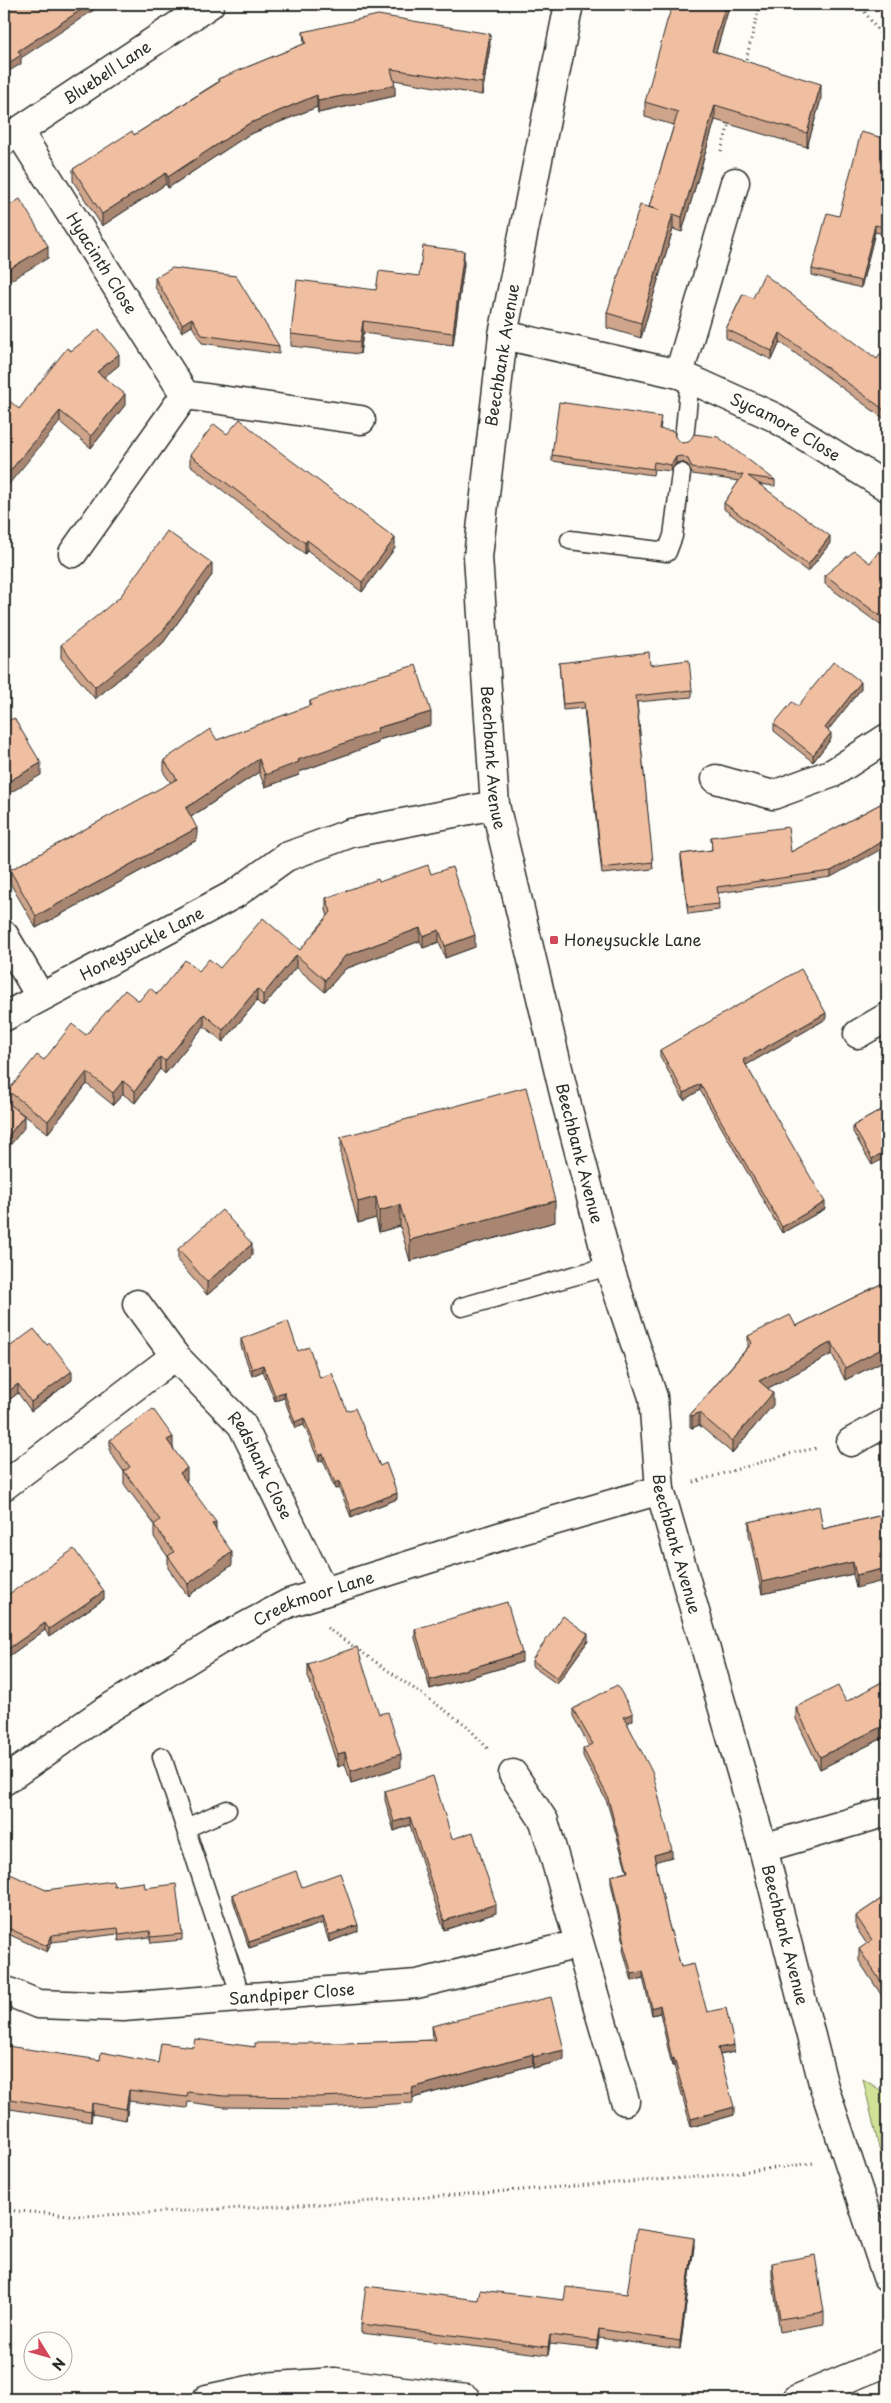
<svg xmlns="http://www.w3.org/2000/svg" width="891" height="2403" font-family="'Playpen Sans',sans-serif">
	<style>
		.green { fill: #d1e195; stroke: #7e8660 }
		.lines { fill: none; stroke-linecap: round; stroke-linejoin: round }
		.lane-casing { stroke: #2b2b2b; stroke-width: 21 }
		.street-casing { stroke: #2b2b2b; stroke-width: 31 }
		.path { stroke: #2b2b2b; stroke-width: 3; stroke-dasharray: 1 4; stroke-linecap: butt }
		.lane { stroke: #fdfcf7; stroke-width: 18 }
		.street { stroke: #fdfcf7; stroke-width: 28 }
		.wall { fill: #cea48a; stroke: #2b2b2b }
		.shaded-wall { fill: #a88671; stroke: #2b2b2b }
		.building { fill: #f0bfa1; stroke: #2b2b2b }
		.poi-dot { fill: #d1495b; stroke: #fdfcf7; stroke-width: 2 }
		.labels { text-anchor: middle; stroke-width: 5; stroke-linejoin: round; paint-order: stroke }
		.street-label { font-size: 16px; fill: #2b2b2b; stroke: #fdfcf7 }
		.poi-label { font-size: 16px; fill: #2b2b2b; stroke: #fdfcf7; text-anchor: start }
	</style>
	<rect width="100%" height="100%" fill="#fdfcf7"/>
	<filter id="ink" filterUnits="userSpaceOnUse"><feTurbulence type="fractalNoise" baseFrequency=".02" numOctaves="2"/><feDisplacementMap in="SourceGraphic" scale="10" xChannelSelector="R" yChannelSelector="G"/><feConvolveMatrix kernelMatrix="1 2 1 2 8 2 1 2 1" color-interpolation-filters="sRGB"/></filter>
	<g filter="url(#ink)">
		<path class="green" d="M863 2079 887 2094V2183Z"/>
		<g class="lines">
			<g class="lane-casing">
				<path id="lane" d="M684 439 690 379
					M570 540 667 552 673 536 681 473
					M462 1307 609 1266
					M162 1757 241 1997
					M186 1828 227 1810"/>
			</g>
			<g class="street-casing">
				<g id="street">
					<path id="s1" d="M569 4 503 335 478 557 495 805 566 1102 609 1266 653 1397 660 1490 763 1848 824 2087 887 2277"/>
					<path id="s2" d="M19 132 185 395 361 420"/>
					<path id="s3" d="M4 141 210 4"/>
					<path id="s4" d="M503 335 679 374 774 417 887 487"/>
					<path d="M679 374 735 182"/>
					<path d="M73 553 185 395"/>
					<path d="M716 779 773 795 833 773 887 738"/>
					<path d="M4 935 40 996"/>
					<path id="s5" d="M4 1017 235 894 286 857 351 833 495 805"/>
					<path d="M858 1034 887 1017"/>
					<path d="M137 1304 175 1356"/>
					<path d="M851 1442 887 1422"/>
					<path id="s6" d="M4 1486 175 1356 242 1425 323 1590"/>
					<path d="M513 1774 544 1821 625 2101"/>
					<path id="s7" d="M4 1781 103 1712 218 1641 289 1603 508 1534 660 1490"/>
					<path d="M763 1848 887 1812"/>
					<path id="s8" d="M4 1990 38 2004 123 2007 417 1984 579 1944"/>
					<path d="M207 2399 263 2387 335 2382 466 2399"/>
					<path d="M797 2399 887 2362"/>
				</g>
			</g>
			<path class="path" d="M859 4 887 43
				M745 64 760 4
				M721 151 730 121
				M694 1482 796 1452 818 1448
				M327 1628 466 1725 489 1750
				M4 2210 83 2216 360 2202 709 2176 813 2163"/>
			<use href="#lane" class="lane"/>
			<use href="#street" class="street"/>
		</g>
		<path class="wall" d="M730 4 716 52 821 99 807 147 715 120 682 232 673 229 641 338 607 328V313L649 207 674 125 645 117V102Z
			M303 32 490 46 482 95 394 80 395 96 318 113 317 107 248 135 168 188 166 184 102 226 73 181V169L134 135 218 82V79L304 44Z
			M887 139 884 234 875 232 861 288 812 275V269L839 216Z
			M464 264 453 345 363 333 360 354 291 346V334L376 290 419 276Z
			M155 278 279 346V354L202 343 192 326 182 332 155 287Z
			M743 294 877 359 887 351V421L780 342 772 360 726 338V329Z
			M71 351 119 365 104 377 125 405 91 448 60 422 19 409Z
			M661 423 660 429 682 443 775 480V486L759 484 830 543 808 572 724 509V503L739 481 692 474 688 465 682 462 676 463 671 471 654 469 653 475 552 461V455Z
			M227 434 264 440 395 548 362 592 307 550 305 554 190 465V455Z
			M887 557V630L825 584V575L870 563Z
			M212 575 163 643 95 699 61 658V645Z
			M559 663 650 665 692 690V697L637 702 653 869 602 874 584 708 563 710Z
			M861 689 828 730 831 739 813 762 774 731V724L798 706Z
			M310 701 431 725 378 740V743L299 772V775L265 787 259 772 191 817 197 840 36 928 10 883V870L171 783 164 773V760L310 706Z
			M884 802 831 877 718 893 719 910 688 914 681 860V854L712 850 711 837 791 852Z
			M431 874 475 947 445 958 439 942 423 948 420 941 345 969 325 992 296 967 263 1007 257 1001 223 1042 204 1026 165 1074 160 1069 135 1103 123 1094 113 1105 87 1084 48 1133 8 1103V1091L44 1060 86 1035 139 1001 157 994 199 971 220 968 300 950 328 916 326 910V898L379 882Z
			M826 1019 746 1065 825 1209 782 1233 700 1090 684 1100 660 1056V1050Z
			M887 1107 872 1165 853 1132V1126Z
			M341 1137 555 1222 410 1261 400 1226 379 1232 376 1218 358 1223 341 1158Z
			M178 1249 252 1256 207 1295 178 1261Z
			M887 1281V1359L845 1380 832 1354 768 1388 773 1405 732 1453 699 1425 692 1428 690 1427V1415L748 1347V1336L796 1326Z
			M241 1339 298 1351 347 1411 380 1466 397 1499 351 1517 339 1488 335 1489 323 1460 319 1462 304 1425 295 1428 284 1398 275 1401 263 1371 252 1376 241 1346Z
			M4 1351 72 1380 31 1411 18 1393 4 1404Z
			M110 1440 173 1447 187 1480 186 1481 216 1531 232 1565 188 1596 168 1568V1557L154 1537V1524L124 1484V1472L110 1452Z
			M887 1514 856 1588 853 1574 762 1594 749 1534V1522L823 1529Z
			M4 1590 9 1594 104 1599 49 1637 45 1630 5 1659 4 1657Z
			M415 1629 522 1662 430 1689 415 1638Z
			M588 1641 557 1684 532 1666V1660Z
			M308 1664 379 1714 401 1767 351 1783 345 1764 338 1767 308 1676Z
			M887 1679V1736L820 1769 796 1719V1707L846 1702Z
			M573 1709 633 1720 627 1723 672 1857 655 1861 668 1922 681 1967 707 2012 734 2052 720 2055 734 2115 691 2127 674 2066H672L660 2013 652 2015 643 1978 632 1981 623 1950 624 1943 611 1883V1876L627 1872 607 1802 583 1756V1749L589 1746 573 1716Z
			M385 1791 452 1839 496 1913 444 1930 410 1825 394 1831 385 1800Z
			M4 1883 46 1890 114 1886 145 1888 182 1934V1940L151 1943 150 1937 119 1941 118 1934 52 1942 47 1952 4 1932Z
			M302 1887 358 1931 329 1942 323 1923 249 1948 233 1900V1894Z
			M887 1895V2001L886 2002 859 1961V1949L867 1944 856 1928V1916Z
			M432 2026 564 2060 533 2068V2065L413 2098V2103L319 2108 224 2107 188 2102 187 2108 129 2101 126 2120 92 2114 91 2122 4 2108V2052L100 2060 158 2063 193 2047H255L433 2040Z
			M694 2246 680 2349 599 2338 597 2349 550 2344 548 2355 361 2333V2324L478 2300H564L627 2294Z
			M772 2263 824 2312V2324L780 2332 772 2275Z"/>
		<path class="shaded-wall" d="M90 4H103L21 58V64L4 74V66L18 51Z
			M726 4H730L712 66V51Z
			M490 34V46L482 95V83Z
			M821 84V99L807 147V133Z
			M395 85V96L318 113V101Z
			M317 95V107L248 135 168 188V177L248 124Z
			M715 105V120L682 232V217Z
			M166 173V184L102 226V214Z
			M673 214V229L641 338V323Z
			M887 215V221L884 234V227Z
			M875 225V232L861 288V281Z
			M48 246V258L4 284V272Z
			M464 251V264L453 345V333Z
			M192 318V326L182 332V324Z
			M363 321V333L360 354V342Z
			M780 333V342L772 360V351Z
			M119 354V365L97 383V372Z
			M125 394V405L91 448V436Z
			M60 411V422L4 490V478Z
			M676 457V463L671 471V465Z
			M830 536V543L808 572V565Z
			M395 538V548L362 592V582Z
			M307 540V550L305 554V543Z
			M212 563V575L163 643 95 699V687Z
			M861 682V689L825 734V728Z
			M431 712V725L378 740V743L299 772V775L265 787V775L298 760 377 728Z
			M831 733V739L813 762V755Z
			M259 759V772L186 820V808Z
			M41 763V775L4 796V784Z
			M197 828V840L36 928V916Z
			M887 839V846L831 877V871Z
			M420 928V941L345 969 325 992V980L345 956Z
			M439 930V942L423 948V936Z
			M475 935V947L445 958V946Z
			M296 955V967L263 1007V995Z
			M257 989V1001L223 1042V1030Z
			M826 1013V1019L743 1067V1060Z
			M204 1014V1026L165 1074V1061Z
			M160 1057V1069L135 1103V1091Z
			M87 1072V1084L48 1133V1121Z
			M123 1081V1094L113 1105V1093Z
			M700 1084V1090L684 1100V1093Z
			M24 1116V1128L4 1153V1141Z
			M887 1150V1157L872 1165V1159Z
			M376 1197V1218L358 1223V1202Z
			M555 1201V1222L410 1261V1240Z
			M825 1202V1209L782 1233V1227Z
			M400 1205V1226L379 1232V1211Z
			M252 1244V1256L207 1295V1282Z
			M832 1342V1354L759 1393V1381Z
			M887 1346V1359L845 1380V1368Z
			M263 1365V1371L252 1376V1369Z
			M72 1371V1380L31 1411V1402Z
			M18 1384V1393L4 1404V1395Z
			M284 1392V1398L275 1401V1395Z
			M773 1393V1405L732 1453V1441Z
			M699 1413V1425L692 1428V1416Z
			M304 1418V1425L295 1428V1422Z
			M173 1437V1449L167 1440Z
			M323 1454V1460L319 1462V1455Z
			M187 1468V1480L180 1485V1473Z
			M339 1481V1488L335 1489V1483Z
			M397 1493V1499L351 1517V1511Z
			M216 1522V1534L212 1524Z
			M232 1552V1565L188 1596V1584Z
			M853 1562V1574L762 1594V1582Z
			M887 1568V1580L856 1588V1575Z
			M104 1591V1599L49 1637V1629Z
			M45 1623V1630L5 1659V1651Z
			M588 1634V1641L557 1684V1678Z
			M522 1653V1662L430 1689V1680Z
			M633 1713V1720L624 1725V1717Z
			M887 1724V1736L820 1769V1757Z
			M345 1752V1764L338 1767V1754Z
			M401 1754V1767L351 1783V1771Z
			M410 1817V1825L394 1831V1822Z
			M672 1850V1857L654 1862V1855Z
			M496 1904V1913L444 1930V1921Z
			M323 1917V1923L249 1948V1942Z
			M358 1925V1931L329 1942V1935Z
			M52 1935V1942L47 1952V1946Z
			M643 1971V1978L632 1981V1974Z
			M886 1989H887V2001L886 2002Z
			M660 2005V2013L652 2015V2008Z
			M734 2045V2052L718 2055V2048Z
			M564 2050V2060L533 2068V2057Z
			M533 2054V2065L413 2098 412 2088Z
			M674 2058V2066H672V2059Z
			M129 2090V2101L126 2120V2109Z
			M92 2103V2114L91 2122V2112Z
			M734 2107V2115L691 2127V2119Z
			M694 2238V2246L680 2349V2341Z
			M599 2329V2338L597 2349V2341Z
			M550 2335V2344L548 2355V2347Z"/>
		<path class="building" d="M8 4H90L18 51 21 55 4 66V7Z
			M673 4H726L712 51 821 84 807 133 715 105 682 217 673 214 641 323 607 313 640 205 659 210 649 207 678 112 645 102 667 21Z
			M378 15 490 34 482 83 391 69 395 85 318 101 317 95 248 124 168 177 166 173 102 214 73 169 132 131 134 135 219 82 218 79 306 43 303 32Z
			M861 132 887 139V215L884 227 875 225 861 281 812 269 827 213 839 216Z
			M20 199 48 246 4 272V209Z
			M423 246 464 251 453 333 363 321 360 342 291 334 297 280 376 290 379 271 419 276Z
			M172 268 236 276 279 346 202 335 192 318 182 324 155 278Z
			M764 274 877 359 884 349 887 351V412L780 333 772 351 726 329 743 294 753 298Z
			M99 329 119 354 97 372 125 394 91 436 60 411 4 478V396L19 409 67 348 71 351Z
			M559 402 661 417 659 429 674 431 675 437 682 443 689 442 694 434 718 437 775 480 748 476 830 536 808 565 724 503 743 475 692 468 688 459 682 456 676 457 671 465 654 462 653 469 552 455Z
			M240 419 264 440 395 538 362 582 307 540 305 543 190 455 214 424 227 434Z
			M167 531 212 563 163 631 95 687 61 645 120 597Z
			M854 551 870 563 879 551 887 557V621L825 575Z
			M649 652 650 665 689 660 692 690 636 696 653 862 602 868 584 702 563 704 559 663Z
			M834 661 861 682 825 728 831 733 813 755 774 724 792 702 798 706Z
			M416 665 431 712 377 728 378 731 298 760 299 762 265 775 259 759 186 808 197 828 36 916 10 870 177 779 164 760 210 729 217 740 311 705 310 701 367 679Z
			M14 718 41 763 4 784V723Z
			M884 802 887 807V839L831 871 717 887 719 904 688 907 681 854 712 850 711 837 788 827 791 852Z
			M428 865 431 874 452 867 475 935 445 946 439 930 423 936 420 928 345 956 325 980 296 955 263 995 257 989 223 1030 204 1014 165 1061 160 1057 135 1091 123 1081 113 1093 87 1072 48 1121 8 1091 37 1055 44 1060 72 1024 86 1035 125 990 139 1001 150 988 157 994 185 960 199 971 209 959 220 968 263 918 300 950 331 912 326 898 378 879 379 882Z
			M801 969 826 1013 743 1060 825 1202 782 1227 700 1084 684 1093 660 1050Z
			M526 1087 555 1201 410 1240 400 1205 379 1211 376 1197 358 1202 341 1137Z
			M4 1099 24 1116 4 1141Z
			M887 1107V1150L872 1159 853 1126Z
			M222 1210 252 1244 207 1282 178 1249Z
			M887 1281V1346L845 1368 832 1342 759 1381 773 1393 732 1441 699 1413 692 1416 690 1415 752 1343 748 1336 790 1315 796 1326Z
			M288 1321 298 1351 309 1347 320 1378 332 1373 347 1411 355 1408 380 1466 386 1463 397 1493 351 1511 339 1481 335 1483 323 1454 319 1455 304 1418 295 1422 284 1392 275 1395 263 1365 252 1369 241 1339Z
			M34 1329 47 1345 50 1343 72 1371 31 1402 18 1384 4 1395V1351Z
			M153 1409 173 1437 167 1440 187 1468 180 1473 216 1522 212 1524 232 1552 188 1584 168 1556 174 1552 154 1525 160 1520 124 1471 130 1467 110 1440Z
			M819 1506 823 1529 887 1514V1568L856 1575 853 1562 762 1582 749 1522Z
			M74 1549 104 1591 49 1629 45 1623 5 1651 4 1649V1590L5 1589 9 1594Z
			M507 1602 522 1653 430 1680 415 1629Z
			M563 1616 588 1634 557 1678 532 1660Z
			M357 1647 379 1714 388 1712 401 1754 351 1771 345 1752 338 1754 308 1664Z
			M887 1679V1724L820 1757 796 1707 838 1686 846 1702Z
			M617 1685 633 1713 624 1717 653 1774 672 1850 654 1855 668 1922 681 1967 694 1964 707 2012 726 2008 734 2045 718 2048 734 2107 691 2119 674 2058 672 2059 660 2005 652 2008 643 1971 632 1974 623 1943 625 1942 611 1876 628 1872 607 1795 583 1749 593 1744 573 1709Z
			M433 1776 452 1839 473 1832 496 1904 444 1921 410 1817 394 1822 385 1791Z
			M296 1871 302 1887 340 1873 358 1925 329 1935 323 1917 249 1942 233 1894Z
			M8 1873 46 1890 113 1881 114 1886 144 1882 145 1888 176 1884 182 1934 151 1937 150 1931 119 1935 118 1928 52 1935 47 1946 4 1926V1883Z
			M887 1895V1989H886L859 1949 872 1940 856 1916Z
			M551 1997 564 2050 533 2057V2054L412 2088 413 2093 319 2097 224 2096 188 2092 187 2097 129 2090 126 2109 92 2103 91 2112 4 2098V2052L6 2053 7 2046 100 2060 101 2052 158 2063 161 2043 193 2047 195 2039 255 2047V2043H345L436 2040 432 2026Z
			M637 2229 694 2238 680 2341 599 2329 597 2341 550 2335 548 2347 361 2324 366 2286 478 2300 480 2290 564 2300 566 2287 627 2294Z
			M815 2255 824 2312 780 2319 772 2263Z"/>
	</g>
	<rect class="poi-dot" x="549" y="935" width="10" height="10" rx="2.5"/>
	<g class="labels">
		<g class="street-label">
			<text dy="6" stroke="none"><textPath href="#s3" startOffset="124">Bluebell Lane</textPath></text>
			<text dy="6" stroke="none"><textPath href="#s2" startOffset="155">Hyacinth Close</textPath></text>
			<text transform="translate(502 355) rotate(-81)" y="6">Beechbank Avenue</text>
			<text dy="6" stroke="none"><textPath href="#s4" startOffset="299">Sycamore Close</textPath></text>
			<text dy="6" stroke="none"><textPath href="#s1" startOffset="762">Beechbank Avenue</textPath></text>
			<text dy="6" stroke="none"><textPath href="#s5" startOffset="156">Honeysuckle Lane</textPath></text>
			<text dy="6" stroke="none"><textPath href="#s1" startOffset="1168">Beechbank Avenue</textPath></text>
			<text dy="6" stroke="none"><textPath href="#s6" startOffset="355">Redshank Close</textPath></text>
			<text dy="6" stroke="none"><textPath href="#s1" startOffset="1572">Beechbank Avenue</textPath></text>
			<text dy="6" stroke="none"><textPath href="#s7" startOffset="361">Creekmoor Lane</textPath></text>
			<text dy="6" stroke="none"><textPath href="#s1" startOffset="1978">Beechbank Avenue</textPath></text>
			<text dy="6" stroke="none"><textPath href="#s8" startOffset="291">Sandpiper Close</textPath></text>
		</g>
		<g class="poi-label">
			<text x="564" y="946">Honeysuckle Lane</text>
		</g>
	</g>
	<rect width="891" height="2403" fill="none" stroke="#fdfcf7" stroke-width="20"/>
	<rect x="10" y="10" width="871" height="2383" fill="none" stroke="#2b2b2b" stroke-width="2" filter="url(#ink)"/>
	<g transform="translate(48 2356) rotate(127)"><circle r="24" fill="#fdfcf7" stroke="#a9a8a5"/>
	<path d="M0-4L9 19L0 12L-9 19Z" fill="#d1495b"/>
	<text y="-8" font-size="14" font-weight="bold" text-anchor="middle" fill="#2b2b2b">N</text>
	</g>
</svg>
